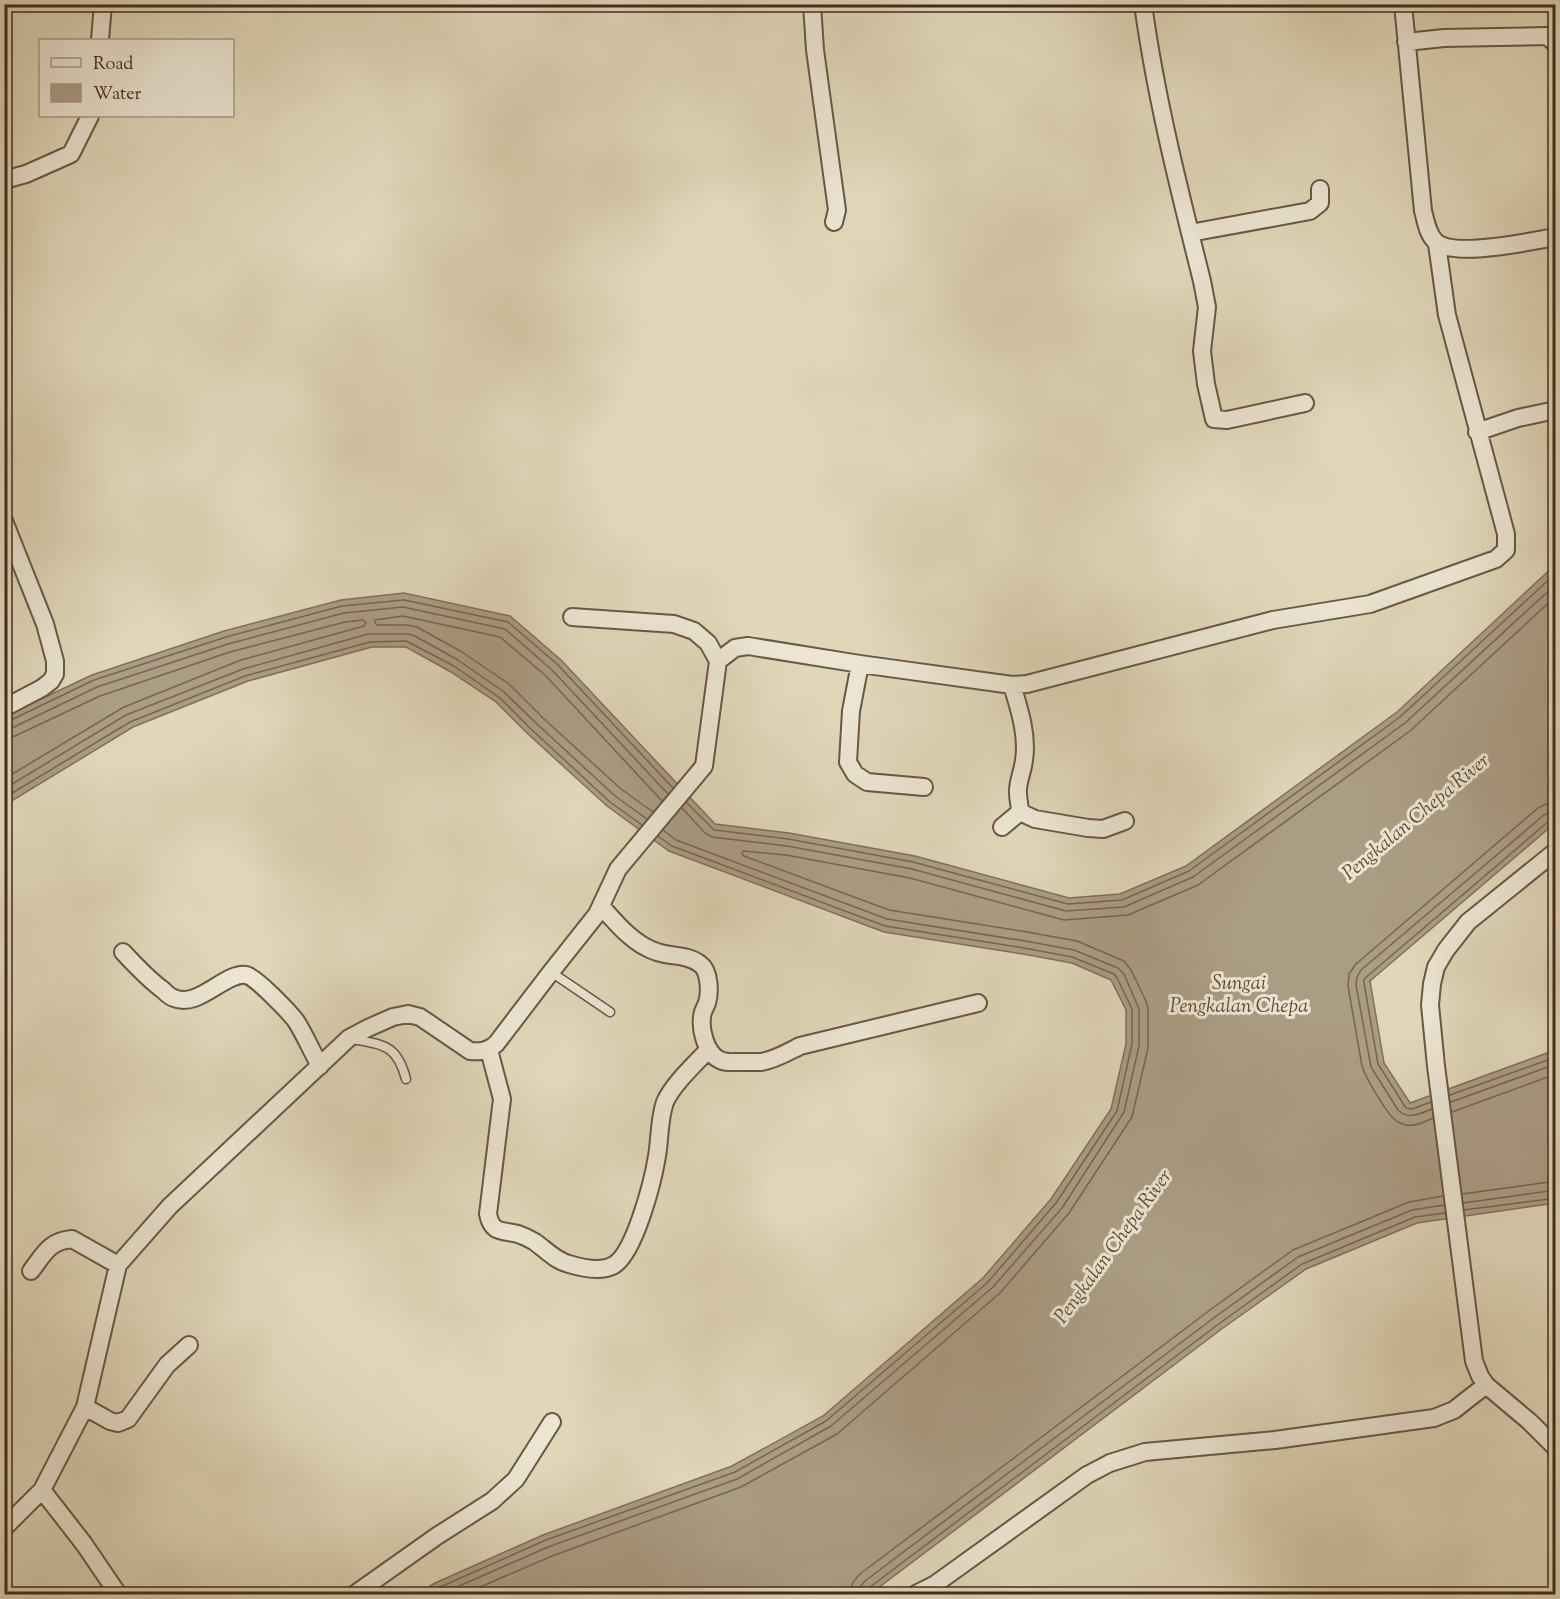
<svg xmlns="http://www.w3.org/2000/svg" width="1560" height="1599" font-family="'Sorts Mill Goudy',serif">
	<style>
		.water { fill: #ab9d84; stroke: #826f5b; stroke-width: 1.5 }
		.lines { fill: none; stroke-linecap: round; stroke-linejoin: round }
		.shore { stroke: #786451; stroke-width: 1.5 }
		.lane-casing { stroke: #6b5645; stroke-width: 11 }
		.street-casing { stroke: #6b5645; stroke-width: 20 }
		.lane { stroke: #ebe5d2; stroke-width: 8 }
		.street { stroke: #ebe5d2; stroke-width: 16 }
		.labels { text-anchor: middle; stroke-width: 6; stroke-linejoin: round; paint-order: stroke }
		.water-label { font-size: 20px; font-style: italic; fill: #5e4838; stroke: #ebe5d2 }
	</style>
	<rect width="100%" height="100%" fill="#e0d7b9"/>
	<filter id="stains"><feTurbulence type="fractalNoise" baseFrequency=".00333" numOctaves="4"/><feColorMatrix values="0 0 0 0 .2 0 0 0 0 .09 0 0 0 0 .02 0 0 0 .5 -.17"/></filter>
	<radialGradient id="worn" r=".72"><stop offset=".6" stop-color="#630" stop-opacity="0"/><stop offset="1" stop-color="#630" stop-opacity=".3"/></radialGradient>
	<path class="water" d="M1555 565V823L1370 981 1384 1063 1410 1103 1555 1050V1203L1417 1223 1306 1269 1223 1328 870 1594H417L435 1583 543 1535 732 1466 823 1416 983 1278 1051 1199 1111 1109 1126 1044V1010L1111 980 1072 963 1023 954 884 932 669 851 607 806 528 734 496 702 451 672 406 647H372L248 681 133 727 5 805V716L92 675 224 631 341 600 404 593 510 616 561 660 715 824 789 833 915 856 1069 898 1120 894 1186 866 1397 712Z"/>
	<g class="lines">
		<path class="shore" d="M4 721H9L94 680 226 637 342 606 404 600 508 622 557 664 673 788
			M4 729 12 728 97 687 228 644 344 613 403 607 505 629 552 670 668 794
			M4 738 15 736 100 696 230 652 345 622 363 620 366 623 364 626 241 660 124 707 4 779
			M4 789 126 715 243 669 368 634H407L413 635 458 660 504 692 537 724 615 796 647 819
			M4 798 130 722 245 676 370 642 406 641 454 666 500 698 532 730 610 802 642 825
			M686 802 714 830 788 839 913 862 1068 904 1122 900 1189 871 1400 717 1556 573
			M682 808 705 833 712 837 787 846 912 869 1066 911 1124 907 1193 877 1405 723 1556 584
			M653 812 621 789 543 718 509 684 462 652 417 627 407 625H377L375 623V620L403 616 500 637 546 676 662 801
			M1450 1095 1556 1057
			M1431 1102 1412 1109 1406 1108 1378 1064 1364 983V979L1549 821 1556 819
			M1451 1102 1556 1064
			M1432 1109C1419 1114 1409 1120 1398 1110L1371 1067 1356 985 1357 977 1361 970 1544 815 1550 812H1556
			M1452 1112 1556 1074
			M1433 1118C1424 1122 1415 1127 1406 1125 1401 1124 1397 1122 1393 1118 1385 1110 1365 1077 1362 1066L1348 986 1349 974 1356 964 1538 808 1546 804 1556 803
			M1462 1194 1556 1181
			M1463 1203 1556 1190
			M1464 1210 1556 1198
			M428 1594 438 1588 546 1540 735 1472 826 1421 987 1283 1056 1203 1117 1111 1132 1044V1009L1117 978 1114 974 1072 957 1024 948 885 926 672 846 658 836
			M441 1594 548 1547 737 1479 831 1426 993 1287 1062 1208 1124 1112 1139 1046V1009L1124 974 1118 968 1074 950 1025 941 887 919 676 840 663 830
			M464 1594 552 1556 741 1487 837 1434 1000 1293 1069 1213 1132 1117 1148 1048V1009L1146 1001 1131 970 1124 961 1077 941 1027 932 889 910 744 856 742 854 743 851 786 855 910 878 1064 920 1128 915 1198 885 1410 731 1556 596
			M850 1594 853 1582 860 1574 1210 1310 1293 1250 1409 1202 1443 1196
			M859 1594 860 1587 865 1581 1215 1317 1298 1257 1412 1210 1444 1205
			M867 1594V1590L870 1587 1220 1323 1302 1264 1415 1217 1445 1213"/>
		<g class="lane-casing">
			<path id="lane" d="M551 972 610 1012
				M353 1039C383 1045 397 1044 406 1079"/>
		</g>
		<g class="street-casing">
			<path id="street" d="M812 4 815 50 837 210 834 222
				M1143 4C1156 99 1179 189 1202 281L1207 307 1202 351 1206 384 1214 419 1227 420 1305 403
				M1403 4 1423 211C1426 221 1427 233 1435 241 1452 259 1531 241 1556 237
				M100 40 103 4
				M1406 42 1444 38 1547 36 1556 44
				M4 180 26 174 71 154 90 116
				M1190 233 1310 211 1320 203V189
				M1477 432 1518 418 1556 410
				M4 521 45 624 55 661V674L51 681 42 688 4 708
				M572 617 674 624 694 631 708 643 718 661
				M860 664 851 711 848 762 855 774 867 782 924 787
				M1020 812 1035 819 1088 828 1103 829 1125 821
				M1002 827 1020 812C1020 805 1018 800 1018 793 1017 783 1023 771 1024 760 1028 735 1019 708 1012 685
				M1556 851 1468 922 1446 950 1436 967 1432 984 1430 1005 1436 1066 1474 1361 1480 1376 1486 1385 1530 1422 1556 1448
				M601 906C616 923 634 945 657 952 671 957 687 954 700 964 710 971 710 993 707 1003 706 1006 704 1009 703 1012 699 1027 705 1053 720 1060 726 1063 733 1062 738 1062 746 1062 754 1062 761 1062 775 1060 788 1052 800 1046L978 1003
				M123 952C136 966 148 979 163 990 166 993 170 997 174 998 198 1009 225 972 246 975 255 976 290 1013 296 1021 305 1035 312 1052 320 1066
				M489 1050 502 1099 488 1214C492 1234 502 1230 518 1234 524 1236 530 1239 535 1242 546 1250 556 1261 569 1264 582 1268 602 1272 614 1265 635 1252 653 1181 657 1156 660 1139 659 1119 665 1102 673 1084 695 1064 709 1049
				M31 1271C44 1254 49 1241 72 1239L118 1265
				M85 1407 110 1421 118 1423 128 1419 167 1365 189 1345
				M42 1490 84 1544 118 1594
				M4 1528 42 1490 85 1407 118 1265 170 1206 349 1038 368 1028 393 1017 408 1014 420 1017 470 1051C481 1052 488 1051 496 1044L551 972 597 914 618 869 704 766 718 661 735 648 748 646 860 664 1012 685 1027 684 1273 620 1370 604 1496 559 1506 550V534L1447 315 1437 244
				M355 1594 437 1536 492 1501 516 1479 552 1422
				M916 1594 934 1585 1087 1475 1110 1463 1145 1452 1275 1440 1434 1418 1454 1410 1486 1385"/>
		</g>
		<use href="#lane" class="lane"/>
		<use href="#street" class="street"/>
	</g>
	<g class="labels">
		<g class="water-label">
			<text transform="translate(1415 816) rotate(-40)" y="7">Pengkalan Chepa River</text>
			<text x="1239" y="989">Sungai<tspan x="1239" dy="23">Pengkalan Chepa</tspan></text>
			<text transform="translate(1112 1246) rotate(-54)" y="7">Pengkalan Chepa River</text>
		</g>
	</g>
	<rect width="1560" height="1599" fill="none" stroke="#e0d7b9" stroke-width="24"/>
	<rect x="6" y="6" width="1548" height="1587" fill="none" stroke="#442b1e" stroke-width="3"/>
	<rect x="12" y="12" width="1536" height="1575" fill="none" stroke="#442b1e" stroke-width="1.5"/>
	<rect x="39" y="39" width="195" height="78" fill="#ebe5d2" stroke="#a89b8a" stroke-width="1.5"/>
	<rect x="51" y="58" width="30" height="9" fill="#ebe5d2" stroke="#a89b8a" stroke-width="1.5"/>
	<text x="93" y="69" font-size="18" fill="#442b1e">Road</text>
	<rect x="51" y="84" width="30" height="18" fill="#ab9d84" stroke="#a89b8a" stroke-width="1.5"/>
	<text x="93" y="99" font-size="18" fill="#442b1e">Water</text>
	<rect width="100%" height="100%" filter="url(#stains)"/>
	<rect width="100%" height="100%" fill="url(#worn)"/>
</svg>
